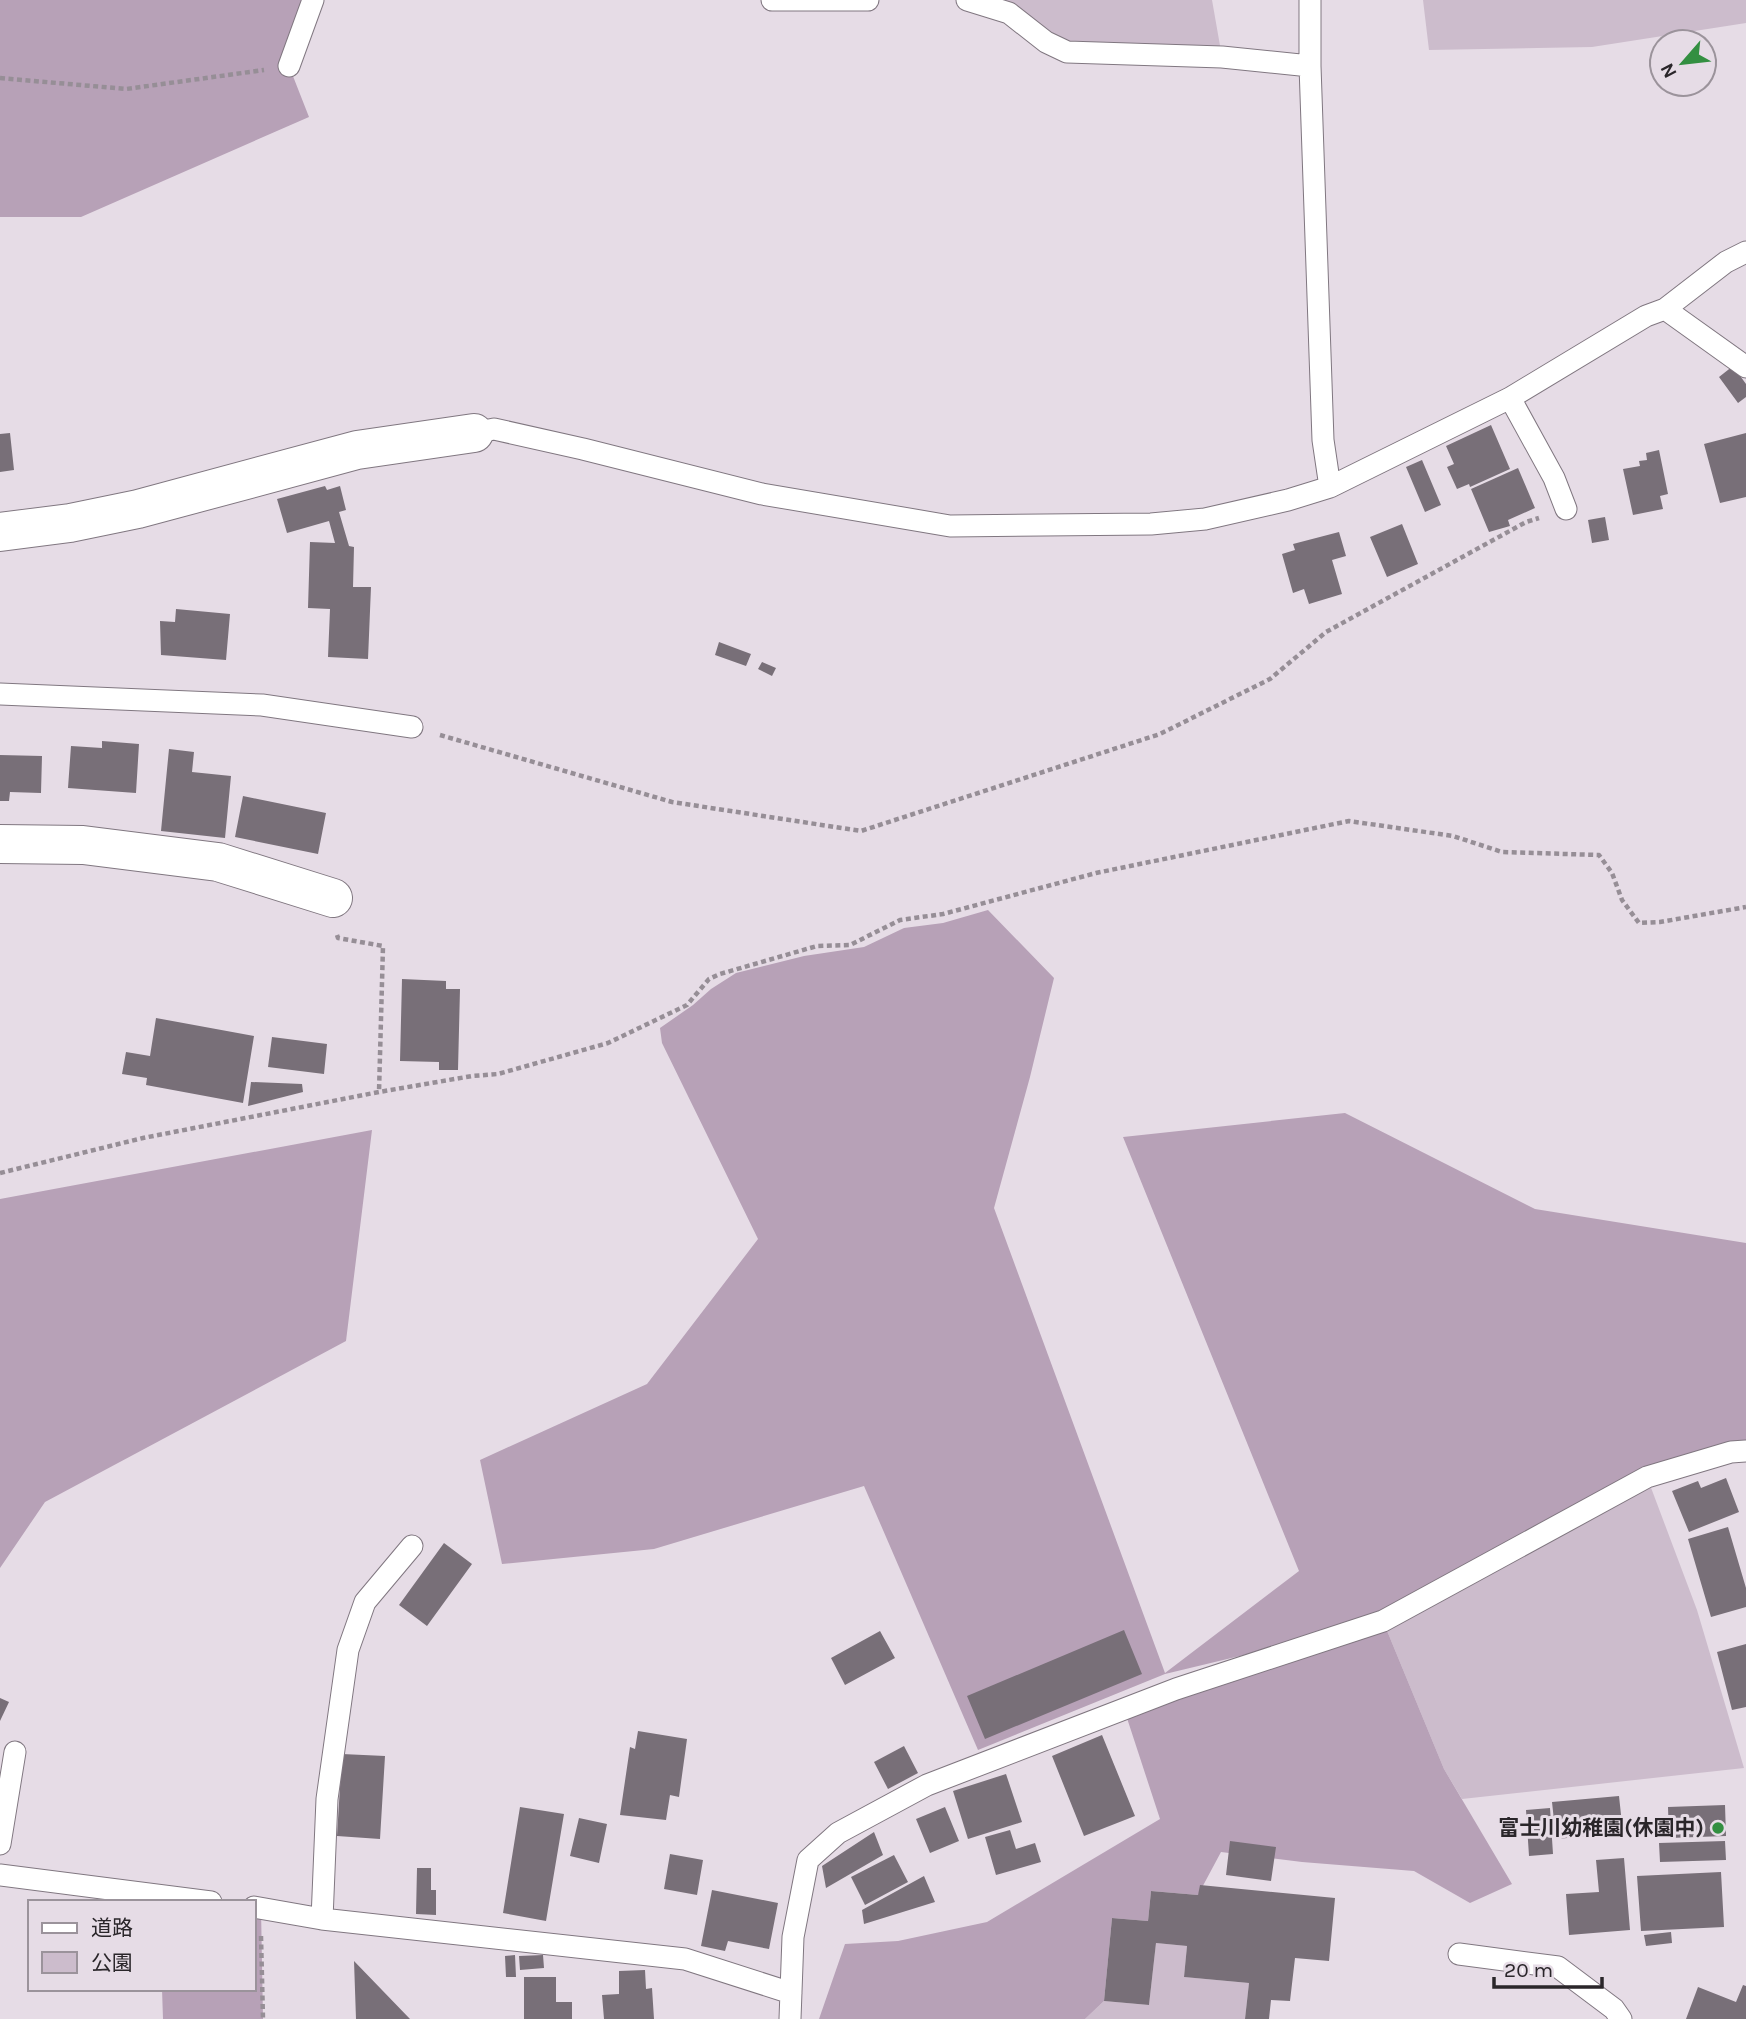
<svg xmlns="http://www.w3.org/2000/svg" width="1746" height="2019" font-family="Karla,'Noto Sans JP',sans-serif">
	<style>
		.green { fill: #ccbccc }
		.forest { fill: #b7a1b7 }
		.building { fill: #786f78 }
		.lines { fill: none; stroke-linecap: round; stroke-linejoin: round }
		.service-casing { stroke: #807780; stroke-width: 23 }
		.minor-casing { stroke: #807780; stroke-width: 40 }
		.path { stroke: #968e96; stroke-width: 4.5; stroke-dasharray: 5 3.5; stroke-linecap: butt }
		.service { stroke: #fff; stroke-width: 21 }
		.minor { stroke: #fff; stroke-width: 38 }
		.poi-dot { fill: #338f41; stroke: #e6dce6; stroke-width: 2.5 }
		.labels { text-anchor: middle; stroke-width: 6; stroke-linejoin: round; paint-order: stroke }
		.poi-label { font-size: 21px; font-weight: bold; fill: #2a262a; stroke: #e6dce6; text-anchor: end }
	</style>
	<rect width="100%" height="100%" fill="#e6dce6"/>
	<path class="green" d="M967 0H1212L1222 57 1067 52Z
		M1423 0H1746V23L1592 47 1429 50Z
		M1647 1477 1697 1610 1744 1768 1462 1799 1444 1769 1383 1621Z
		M1156 1943 1187 1946 1184 1977 1249 1983 1245 2019H1085L1104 2001 1149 2005Z"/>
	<path class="forest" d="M0 0H313L289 66 309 117 81 217H0Z
		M988 910 1054 978 1030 1077 994 1208 1165 1673 1299 1571 1123 1137 1345 1113 1535 1209 1746 1243V1453L1647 1477 1383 1621 1444 1769 1512 1884 1470 1903 1414 1871 1302 1862 1221 1852 1198 1895 1151 1891 1148 1921 1112 1918 1104 2001 1085 2019H819L845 1944 898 1941 987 1922 1160 1819 1124 1709 1373 1624 1165 1674 978 1750 864 1486 654 1549 502 1564 480 1460 647 1384 758 1239 662 1043 660 1028 693 1005 711 989 736 973 804 956 864 947 904 928 943 923Z
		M372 1130 346 1341 45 1502 0 1568V1199Z
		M254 1907 261 1908 263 2019H163L162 1989H254Z"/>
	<path class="building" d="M1733 366 1746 384V397L1738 403 1719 377Z
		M1491 425 1510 469 1470 487 1469 484 1457 489 1447 467 1454 464 1446 446Z
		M10 433 14 470 0 472V434Z
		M1746 433V497L1720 503 1704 444Z
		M1659 450 1668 494 1660 496 1663 509 1633 515 1623 469 1640 466 1639 461 1647 460 1646 453Z
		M1422 460 1441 505 1425 512 1406 467Z
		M1518 468 1535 508 1508 520 1510 526 1489 532 1471 489Z
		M325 486 327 490 340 486 346 510 339 512 349 546 354 547 353 587H371L368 659 328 657 330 609 308 608 310 542 335 543 329 521 287 533 277 499Z
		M1605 517 1609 540 1592 543 1588 520Z
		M1402 524 1418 564 1387 577 1370 537Z
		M1339 532 1346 556 1332 560 1342 594 1309 604 1304 589 1293 593 1282 554 1295 550 1293 544Z
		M176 609 230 614 226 660 161 655 160 621 175 622Z
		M719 642 751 654 746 666 715 655Z
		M762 662 776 668 772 676 758 669Z
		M102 741 139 744 136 793 68 788 71 746 102 748Z
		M169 749 194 752 192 772 231 776 225 838 161 831Z
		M0 755 42 756 41 793 10 792 9 801H0Z
		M243 796 326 813 318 854 235 837Z
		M402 979 446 981V989H460L458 1070H439V1062L400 1061Z
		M156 1018 254 1036 243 1103 146 1085 147 1078 122 1074 126 1052 150 1056Z
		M272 1037 327 1044 324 1074 268 1067Z
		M251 1082 302 1084 303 1092 248 1106Z
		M1726 1478 1739 1512 1689 1532 1672 1491 1698 1481 1701 1488Z
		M1728 1527 1746 1588V1607L1711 1617 1688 1539Z
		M444 1543 472 1564 427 1626 399 1605Z
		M1124 1630 1142 1674 985 1739 967 1696Z
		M880 1631 895 1658 845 1685 831 1658Z
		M1746 1644V1707L1732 1710 1717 1652Z
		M0 1698 9 1702 0 1721Z
		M638 1731 687 1739 679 1797 670 1795 666 1820 620 1815 630 1747 635 1749Z
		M1102 1735 1135 1816 1084 1836 1052 1756Z
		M904 1746 918 1773 888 1789 874 1762Z
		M342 1754 385 1756 380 1839 337 1836Z
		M1006 1774 1022 1822 968 1839 953 1791Z
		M1619 1796 1623 1833 1556 1839 1552 1802Z
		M1725 1805 1726 1836 1669 1838 1668 1807Z
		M520 1807 564 1814 546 1921 503 1913Z
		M945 1807 959 1841 930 1853 916 1819Z
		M1550 1808 1553 1854 1529 1856 1526 1810Z
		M579 1818 607 1824 599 1863 570 1856Z
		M1010 1830 1016 1849 1035 1843 1041 1862 996 1875 985 1837Z
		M874 1832 883 1855 826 1888 822 1866Z
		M1230 1841 1276 1847 1271 1881 1226 1875Z
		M1725 1841 1726 1860 1660 1862 1659 1843Z
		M670 1854 703 1860 697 1895 664 1889Z
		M894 1855 908 1882 865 1905 851 1877Z
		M1624 1858 1630 1930 1569 1935 1566 1894 1599 1892 1596 1860Z
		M417 1868H431V1890H436V1915L416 1914Z
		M1721 1872 1724 1927 1641 1931 1637 1876Z
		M924 1876 935 1902 864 1924 862 1910Z
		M1200 1885 1335 1898 1329 1961 1295 1958 1290 2001 1271 2000 1269 2019H1245L1249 1983 1184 1977 1187 1946 1156 1943 1149 2005 1104 2001 1112 1918 1148 1921 1151 1891 1198 1895Z
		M712 1890 778 1903 769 1949 728 1941 725 1951 701 1946Z
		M1671 1932 1672 1943 1646 1946 1644 1935Z
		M515 1955 516 1977H506L505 1956Z
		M543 1955 544 1968 520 1970 519 1956Z
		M354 1961 410 2019H356Z
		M645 1970 646 1989 652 1988 654 2019H604L602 1995 619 1994V1971Z
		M524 1977H556V2002H572V2019H524Z
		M1743 1985 1746 1986V2019H1686L1698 1987 1736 2002Z"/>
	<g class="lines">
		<g class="service-casing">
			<path id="service" d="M772 0H868
				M967 0 1009 13 1046 42 1067 52 1222 57 1310 66
				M1310 0V66L1323 440 1330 487
				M289 66 313 0
				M1665 309 1726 262 1746 252
				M1510 398 1554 478 1566 509
				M474 433 494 429 583 449 762 494 950 526 1151 524 1205 519 1288 500 1330 487 1510 398 1646 316 1665 309 1746 367
				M0 694 262 705 412 727
				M0 1844 15 1752
				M0 1875 211 1902
				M254 1907 322 1919 685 1959 791 1993
				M322 1919 327 1799 348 1650 365 1602 412 1546
				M1459 1954 1558 1967 1614 2009 1621 2019
				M790 2019 793 1937 808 1860 838 1833 927 1785 1176 1689 1383 1621 1647 1477 1731 1452 1746 1451"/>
		</g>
		<g class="minor-casing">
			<path id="minor" d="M0 532 70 523 138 509 357 450 474 433
				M0 844 83 845 218 862 333 898"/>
		</g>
		<path class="path" d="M0 78 126 89 264 70
			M440 735 672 802 861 831 1160 734 1270 679 1326 632 1526 522 1539 518
			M337 935 338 938 383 946 379 1092
			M0 1173 143 1138 379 1092 472 1076 498 1074 608 1043 687 1005 709 979 720 974 817 946 850 945 900 920 943 914 1096 873 1349 821 1453 836 1502 852 1599 855 1612 873 1622 900 1639 923 1660 922 1746 907
			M261 1936 263 2019"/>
		<use href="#service" class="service"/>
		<use href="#minor" class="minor"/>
	</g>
	<circle class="poi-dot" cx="1718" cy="1828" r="7"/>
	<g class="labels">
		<g class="poi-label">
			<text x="1704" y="1835">富士川幼稚園(休園中)</text>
		</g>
	</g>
	<rect x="28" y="1900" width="228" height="91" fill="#e6dce6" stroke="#9b939b" stroke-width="2"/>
	<rect x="42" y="1923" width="35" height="10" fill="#ffffff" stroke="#9b939b" stroke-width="2"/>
	<text x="91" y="1935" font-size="21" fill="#2a262a">道路</text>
	<rect x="42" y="1952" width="35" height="21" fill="#ccbccc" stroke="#9b939b" stroke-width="2"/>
	<text x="91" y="1970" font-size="21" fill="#2a262a">公園</text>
	<g transform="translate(1683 63) rotate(242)"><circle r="33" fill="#e6dce6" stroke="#9b939b" stroke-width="2"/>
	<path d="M0-5L12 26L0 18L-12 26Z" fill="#338f41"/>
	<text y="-10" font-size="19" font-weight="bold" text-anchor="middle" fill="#2a262a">N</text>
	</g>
	<path d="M1494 1977v10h108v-10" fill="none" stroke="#2a262a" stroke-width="3.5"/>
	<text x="1504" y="1977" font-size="21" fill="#2a262a" stroke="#e6dce6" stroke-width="5" paint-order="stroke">20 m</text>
</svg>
